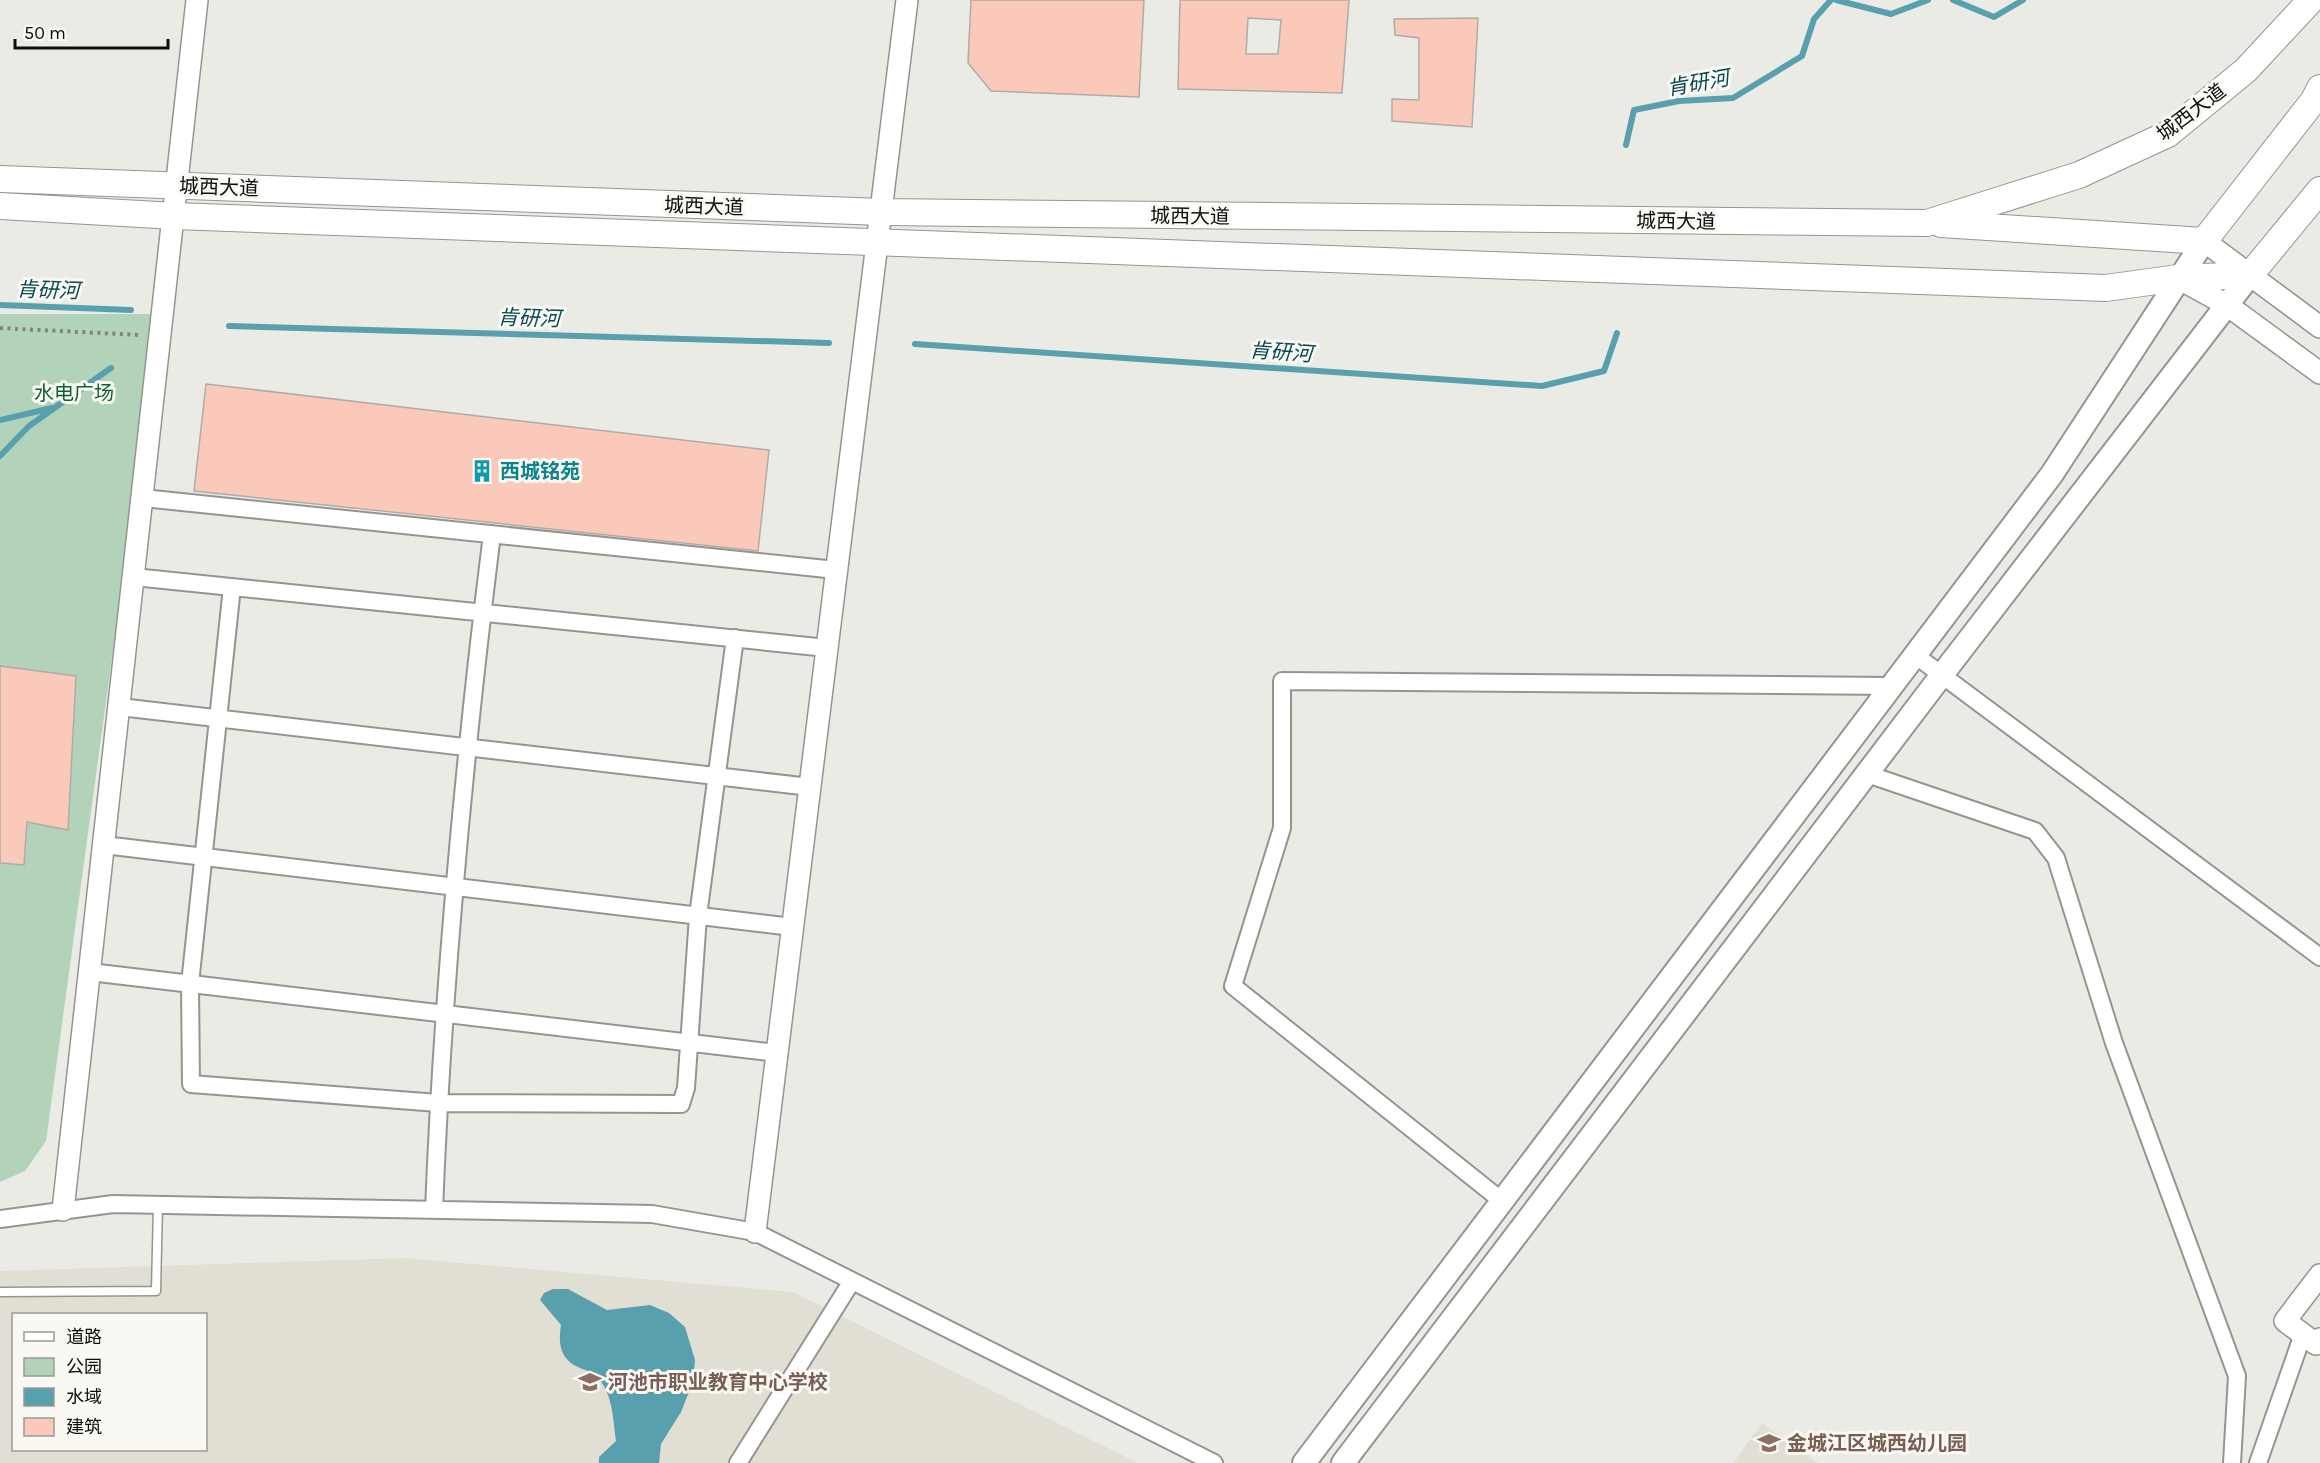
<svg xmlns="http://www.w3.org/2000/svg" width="2320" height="1463" font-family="Karla,'Noto Sans SC',sans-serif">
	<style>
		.built { fill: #e1dfd3; fill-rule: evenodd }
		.green { fill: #b2d3ba }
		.water { fill: #59a0ae }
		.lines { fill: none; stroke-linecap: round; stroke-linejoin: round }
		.stream { stroke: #59a0ae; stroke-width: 6 }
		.building { fill: #fac9b9; stroke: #b0aba9; stroke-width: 1.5; fill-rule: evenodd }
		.service-casing { stroke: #959590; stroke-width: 11 }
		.minor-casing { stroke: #959590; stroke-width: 20 }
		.tertiary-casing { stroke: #959590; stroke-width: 24 }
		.secondary-casing { stroke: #959590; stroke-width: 26 }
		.primary-casing { stroke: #959590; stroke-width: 28 }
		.path { stroke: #82827f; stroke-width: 4; stroke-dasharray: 3 4.5; stroke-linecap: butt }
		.service { stroke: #fff; stroke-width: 8 }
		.minor { stroke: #fff; stroke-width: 16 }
		.tertiary { stroke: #fff; stroke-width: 21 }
		.secondary { stroke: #fff; stroke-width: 22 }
		.primary { stroke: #fff; stroke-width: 26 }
		.labels { text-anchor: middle; stroke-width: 6; stroke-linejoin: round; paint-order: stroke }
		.street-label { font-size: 20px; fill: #0d0d0b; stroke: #f9f8f3 }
		.park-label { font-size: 20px; fill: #0e5f31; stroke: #f9f8f3 }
		.culture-label { font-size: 20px; font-weight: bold; fill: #0d838f; stroke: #f9f8f3; text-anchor: start }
		.education-label { font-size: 20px; font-weight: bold; fill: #785e54; stroke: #f9f8f3; text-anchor: start }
		.water-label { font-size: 21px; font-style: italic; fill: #074a54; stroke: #f9f8f3 }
	</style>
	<rect width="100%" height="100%" fill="#ebebe6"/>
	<path class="built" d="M405 1258 793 1292 1138 1463H0V1271ZM14 1314H206V1450H14Z
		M1762 1423 1818 1463H1733Z"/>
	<path class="green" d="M0 314H159L46 1141 25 1171 0 1182Z"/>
	<path class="water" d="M553 1289H568L607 1310 650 1305 669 1313 685 1327 695 1360 693 1382 681 1412 661 1444 659 1463H599V1457L616 1441C613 1419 613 1391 595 1375 592 1371 583 1370 578 1367 560 1359 558 1343 561 1325L540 1300 544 1293Z"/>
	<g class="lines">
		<path class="stream" d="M1836 0 1891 14 1928 0
			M1953 0 1994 17 2023 0
			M1626 145 1634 110 1679 101 1733 98 1802 56 1814 19 1831 0
			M0 305 131 310
			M229 326 829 343
			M915 344 1542 386 1604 371 1617 333
			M0 420 52 408
			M0 456 29 426 111 368"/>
	</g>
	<path class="building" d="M971 0H1144L1139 97 991 91 968 63Z
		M1180 0H1349L1342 93 1178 89ZM1248 18 1281 20 1278 54H1246Z
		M1478 18 1472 127 1392 121V99L1419 100V38L1395 35 1394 19Z
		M206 384 769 450 758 551 194 491Z
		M0 666 76 676 68 830 27 822 24 865 0 863Z"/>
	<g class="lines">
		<g class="service-casing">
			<path id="service" d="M0 1292 156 1291 158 1205"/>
		</g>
		<g class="minor-casing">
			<path id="minor" d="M143 498 836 570
				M134 577 827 648
				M232 587 190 984 191 1084 438 1103 681 1104 686 1088 698 916 735 638
				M1915 655 2320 957
				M120 707 810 787
				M1867 774 2035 831 2056 858 2114 1043 2237 1376 2232 1463
				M104 845 792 927
				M90 972 777 1053
				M1502 1201 1233 986 1282 828V681L1892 686
				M434 1210C443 984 464 759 492 534
				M0 1219 113 1204 652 1214 755 1232 1214 1463
				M738 1463 852 1281
				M2258 1463 2303 1334"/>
		</g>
		<g class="tertiary-casing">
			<path id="tertiary" d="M2204 241 2320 327
				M2178 278 2227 305 2320 373
				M63 1210 197 0
				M755 1232 907 0
				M2320 1275 2285 1321 2316 1344 2320 1339"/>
		</g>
		<g class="secondary-casing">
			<path id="secondary" d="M1304 1463 2052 474 2204 241
				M1343 1463 1941 676 2250 275"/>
		</g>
		<g class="primary-casing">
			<path id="primary" d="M0 179 882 212 1927 223 2079 175 2168 134 2246 70 2311 0
				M0 206 175 216 2106 288 2178 278 2250 275 2320 190
				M1941 224 2204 241 2314 100 2320 88"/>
		</g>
		<path class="path" d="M0 328 140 335"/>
		<use href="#service" class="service"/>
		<use href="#minor" class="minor"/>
		<use href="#tertiary" class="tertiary"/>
		<use href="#secondary" class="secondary"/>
		<use href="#primary" class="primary"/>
	</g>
	<defs>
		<g id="building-bare" transform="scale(1.8)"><path d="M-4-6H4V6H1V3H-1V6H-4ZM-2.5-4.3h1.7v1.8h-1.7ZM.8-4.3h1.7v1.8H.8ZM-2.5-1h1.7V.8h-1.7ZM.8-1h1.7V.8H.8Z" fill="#0f9aa8" stroke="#f9f8f3" stroke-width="2.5" paint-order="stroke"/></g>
		<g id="school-bare" transform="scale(1.8)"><path d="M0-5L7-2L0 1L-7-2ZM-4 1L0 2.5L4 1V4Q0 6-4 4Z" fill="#8d6e63" stroke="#f9f8f3" stroke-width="2.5" paint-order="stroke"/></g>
	</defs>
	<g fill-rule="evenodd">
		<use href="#building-bare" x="482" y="471"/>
		<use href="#school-bare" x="590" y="1382"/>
		<use href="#school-bare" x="1769" y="1443"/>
	</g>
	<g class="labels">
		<g class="street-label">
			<text transform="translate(2191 112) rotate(-37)" y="7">城西大道</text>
			<text transform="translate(219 187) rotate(2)" y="7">城西大道</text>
			<text transform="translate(704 206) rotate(2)" y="7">城西大道</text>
			<text transform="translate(1190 216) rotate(1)" y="7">城西大道</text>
			<text transform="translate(1676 221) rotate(1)" y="7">城西大道</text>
		</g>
		<g class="park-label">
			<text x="74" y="400">水电广场</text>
		</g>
		<g class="culture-label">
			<text x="500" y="478">西城铭苑</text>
		</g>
		<g class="education-label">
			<text x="608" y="1389">河池市职业教育中心学校</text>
			<text x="1787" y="1450">金城江区城西幼儿园</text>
		</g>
		<g class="water-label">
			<text transform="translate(1698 83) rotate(-10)" y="7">肯研河</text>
			<text transform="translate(48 290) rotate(2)" y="7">肯研河</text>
			<text transform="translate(529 318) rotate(2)" y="7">肯研河</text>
			<text transform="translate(1281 352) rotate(4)" y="7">肯研河</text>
		</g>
	</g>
	<rect x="12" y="1313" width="195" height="138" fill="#f9f8f3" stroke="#9b9a96" stroke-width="1.5"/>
	<rect x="24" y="1332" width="30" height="9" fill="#ffffff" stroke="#9b9a96" stroke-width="1.5"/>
	<text x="66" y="1343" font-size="18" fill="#0d0d0b">道路</text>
	<rect x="24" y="1358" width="30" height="18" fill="#b2d3ba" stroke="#9b9a96" stroke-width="1.5"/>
	<text x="66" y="1373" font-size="18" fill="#0d0d0b">公园</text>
	<rect x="24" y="1388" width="30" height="18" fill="#59a0ae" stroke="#9b9a96" stroke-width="1.5"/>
	<text x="66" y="1403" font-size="18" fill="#0d0d0b">水域</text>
	<rect x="24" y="1418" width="30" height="18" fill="#fac9b9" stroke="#9b9a96" stroke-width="1.5"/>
	<text x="66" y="1433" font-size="18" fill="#0d0d0b">建筑</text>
	<path d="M15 39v9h153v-9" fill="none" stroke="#0d0d0b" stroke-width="3"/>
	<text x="24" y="39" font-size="18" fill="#0d0d0b" stroke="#f9f8f3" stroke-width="4.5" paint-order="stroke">50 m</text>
</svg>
